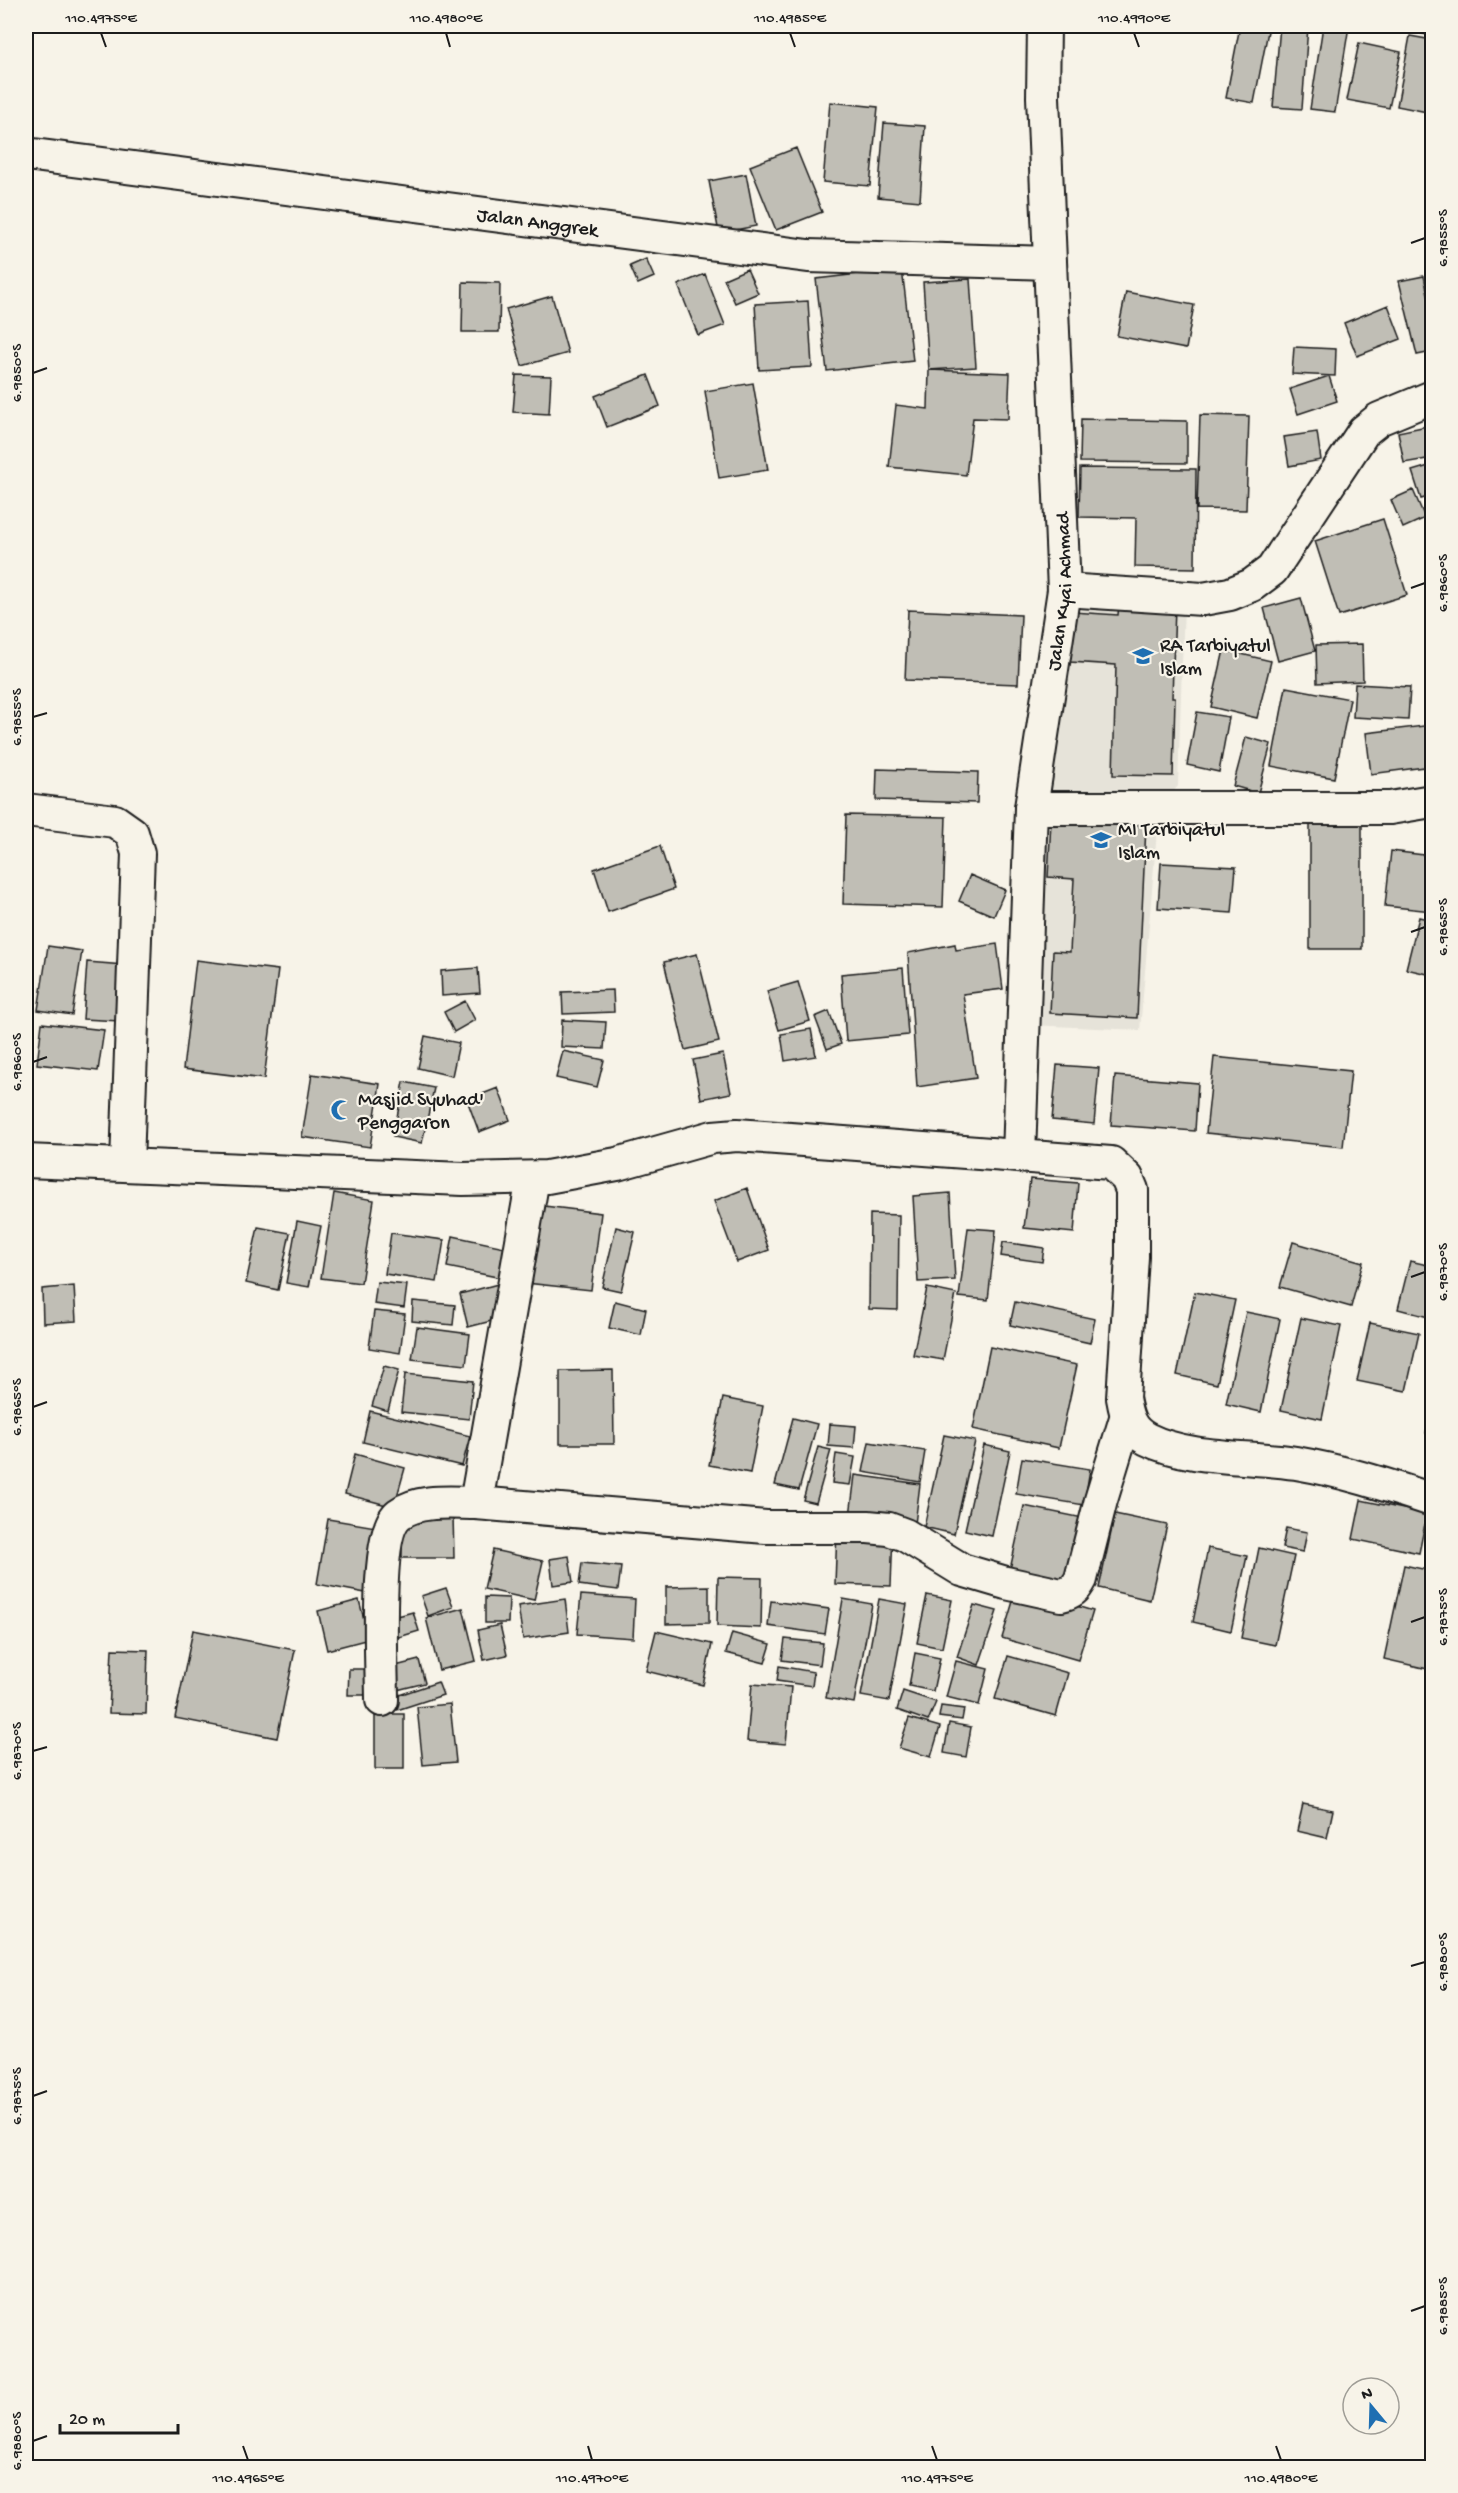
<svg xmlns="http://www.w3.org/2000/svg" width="1458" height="2493" font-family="'Gochi Hand',sans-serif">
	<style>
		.built { fill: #e6e3d9 }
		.building { fill: #c0beb5; stroke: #1c1c1c; stroke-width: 1.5 }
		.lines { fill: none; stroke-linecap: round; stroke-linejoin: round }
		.minor-casing { stroke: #1c1c1c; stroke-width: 36 }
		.minor { stroke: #f7f3e8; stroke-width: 32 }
		.ticks { fill: none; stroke: #1c1c1c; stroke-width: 2 }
		.labels { text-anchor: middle; stroke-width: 4.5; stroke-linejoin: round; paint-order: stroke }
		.street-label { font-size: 20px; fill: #1c1c1c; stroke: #f7f3e8 }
		.poi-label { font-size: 20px; fill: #1c1c1c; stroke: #f7f3e8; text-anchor: start }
		.neatline { fill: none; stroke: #1c1c1c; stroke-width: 2 }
		.ticks-label { font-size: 15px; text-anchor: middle; fill: #1c1c1c }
	</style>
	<rect width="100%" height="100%" fill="#f7f3e8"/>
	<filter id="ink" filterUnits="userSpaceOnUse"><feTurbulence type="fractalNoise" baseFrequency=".0167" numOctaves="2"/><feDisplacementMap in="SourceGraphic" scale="12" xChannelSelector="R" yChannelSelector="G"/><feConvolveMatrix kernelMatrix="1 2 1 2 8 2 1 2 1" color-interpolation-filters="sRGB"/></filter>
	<g filter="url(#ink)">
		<path class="built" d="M1067 598 1184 604 1178 786 1159 808 1140 1030 1030 1025 1048 800Z"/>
		<path class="building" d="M1240 26H1269L1254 103 1226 98Z
			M1280 26H1308L1302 109 1273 107Z
			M1323 26H1349L1335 112 1310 109Z
			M1386 26H1432V36Z
			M1410 36 1432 40V113L1397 106Z
			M1359 43 1401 52 1389 108 1347 100Z
			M830 102 878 107 870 186 823 182Z
			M884 123 925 126 920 201 878 197Z
			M796 148 822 212 776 230 750 166Z
			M746 174 756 226 719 233 709 181Z
			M646 259 654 277 638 284 630 266Z
			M747 269 758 293 735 303 724 279Z
			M902 269 913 361 827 371 816 279Z
			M705 274 725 325 698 335 678 285Z
			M1424 276 1432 313V352L1417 355 1399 281Z
			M970 279 976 367 929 370 923 282Z
			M463 282 500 283 499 332H462Z
			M1126 292 1194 305 1186 349 1117 336Z
			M552 296 568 353 522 366 506 309Z
			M808 301 812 367 759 370 755 304Z
			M1388 305 1401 339 1357 356 1344 323Z
			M1294 347 1336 349 1335 376 1292 374Z
			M929 370 1010 373 1008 419 973 418 966 475 889 467 896 405 928 409Z
			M516 375 551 376 549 414 513 412Z
			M648 375 660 406 607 427 595 396Z
			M1329 376 1337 401 1298 414 1290 389Z
			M753 383 768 470 719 478 705 391Z
			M1200 415 1249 416 1246 510 1197 509Z
			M1081 419 1187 421V463L1080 462Z
			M1432 425V458L1404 463 1398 432Z
			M1317 432 1321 460 1289 466 1284 437Z
			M1432 465V496L1421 499 1412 471Z
			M1080 468 1196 469 1195 568 1135 567 1136 518 1079 517Z
			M1413 490 1425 518 1403 528 1391 500Z
			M1383 519 1407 595 1339 616 1315 541Z
			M1301 598 1315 651 1278 661 1264 608Z
			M1119 604 1175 606 1172 698H1175L1173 776 1113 775 1116 665 1070 662 1073 612 1118 615Z
			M908 610 1021 615 1018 684 905 680Z
			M1362 644 1363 681 1317 683 1316 645Z
			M1224 650 1271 661 1257 718 1211 707Z
			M1355 684 1410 687 1408 720 1353 717Z
			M1286 687 1350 699 1334 778 1271 766Z
			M1197 712 1229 717 1219 772 1187 765Z
			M1432 725V766L1371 774 1366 733Z
			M1246 737 1271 744 1258 793 1233 786Z
			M877 769 978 772 977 803 876 800Z
			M1310 814H1362V949H1310Z
			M846 815 946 817 943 907 843 904Z
			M1051 821 1146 826 1137 1018 1050 1013 1053 951 1070 952 1074 879 1048 877Z
			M660 846 674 889 608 912 594 869Z
			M1391 851 1432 856V911L1385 906Z
			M1161 863 1236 867 1232 913 1158 908Z
			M970 875 1005 890 994 916 959 901Z
			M1419 917 1432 920V975L1406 969Z
			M955 944 956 950 997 944 1003 989 963 994 976 1078 917 1087 908 953Z
			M48 946 82 951 72 1015 38 1010Z
			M697 954 719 1042 685 1050 664 962Z
			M196 960 278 970 264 1079 183 1069Z
			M87 962 124 965 120 1021 83 1019Z
			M478 968 480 993 442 996 441 971Z
			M903 968 908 1035 846 1041 841 974Z
			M798 982 810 1021 779 1030 767 991Z
			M26 988 34 1033 26 1034Z
			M613 990 614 1012 563 1014 562 992Z
			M465 1001 475 1020 454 1032 444 1012Z
			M829 1011 841 1044 827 1049 815 1017Z
			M562 1020 606 1022 604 1049 561 1047Z
			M42 1023 104 1030 98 1071 37 1064Z
			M811 1029 816 1056 785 1061 781 1034Z
			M425 1036 459 1043 452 1076 418 1068Z
			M26 1050 33 1101 26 1102Z
			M563 1051 604 1060 597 1087 556 1078Z
			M723 1054 731 1093 701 1099 693 1060Z
			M1214 1057 1351 1071 1343 1147 1206 1133Z
			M1057 1065 1099 1068 1094 1124 1052 1120Z
			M312 1074 380 1084 370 1147 302 1137Z
			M1115 1076 1198 1083 1195 1131 1111 1125Z
			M404 1082 434 1088 422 1143 393 1137Z
			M498 1088 510 1120 479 1132 467 1100Z
			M1030 1179 1078 1183 1074 1233 1024 1228Z
			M747 1188 769 1250 737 1262 714 1201Z
			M334 1193 374 1200 361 1283 321 1278Z
			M950 1193 955 1280 918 1282 913 1196Z
			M536 1205 601 1213 591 1290 526 1283Z
			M870 1214 899 1215 898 1310 869 1309Z
			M297 1221 321 1226 309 1287 286 1283Z
			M258 1227 290 1233 278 1290 246 1283Z
			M616 1227 635 1232 621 1291 602 1287Z
			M968 1228 996 1230 988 1300 959 1297Z
			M391 1233 444 1240 437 1282 385 1274Z
			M26 1234H30L27 1340H26Z
			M453 1236 509 1248 502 1278 447 1267Z
			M1003 1242 1044 1248 1042 1262 1001 1256Z
			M1293 1242 1363 1262 1351 1307 1280 1287Z
			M1410 1261 1432 1266V1318L1398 1309Z
			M377 1282 407 1285 404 1308 374 1304Z
			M498 1284 507 1317 468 1327 460 1294Z
			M74 1286 76 1321 43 1323 42 1289Z
			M927 1288 956 1294 943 1360 913 1355Z
			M1195 1292 1235 1300 1217 1384 1177 1375Z
			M413 1301 455 1305 453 1325 412 1321Z
			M615 1301 646 1309 641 1335 609 1328Z
			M1015 1302 1095 1319 1090 1343 1010 1325Z
			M374 1311 405 1314 400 1353 369 1348Z
			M1246 1312 1280 1319 1261 1412 1226 1404Z
			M1301 1318 1341 1326 1322 1419 1281 1410Z
			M1370 1323 1419 1333 1406 1391 1357 1381Z
			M417 1327 470 1334 466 1365 412 1359Z
			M990 1347 1077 1365 1059 1448 973 1429Z
			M384 1366 399 1370 388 1411 372 1406Z
			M613 1370 614 1444H560V1371Z
			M405 1374 473 1381 469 1419 401 1412Z
			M723 1398 763 1406 750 1473 709 1465Z
			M1432 1403V1435L1426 1433Z
			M370 1411 470 1436 462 1466 363 1442Z
			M793 1418 817 1424 799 1490 775 1485Z
			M830 1424 856 1426 854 1448 828 1446Z
			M944 1435 975 1441 954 1534 924 1527Z
			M869 1442 925 1451 920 1482 863 1472Z
			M984 1445 1010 1451 992 1536 965 1530Z
			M818 1447 831 1450 816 1503 803 1500Z
			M355 1454 405 1468 394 1507 345 1494Z
			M836 1454 855 1457 850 1485 832 1483Z
			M1022 1458 1090 1469 1084 1505 1016 1494Z
			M855 1475 920 1484 915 1524 850 1516Z
			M1361 1500 1427 1514 1419 1553 1353 1539Z
			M1024 1506 1088 1519 1074 1587 1009 1574Z
			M1115 1514 1167 1525 1150 1600 1099 1588Z
			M453 1515 454 1558H402V1516Z
			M328 1519 382 1528 371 1594 317 1584Z
			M1286 1528 1307 1532 1303 1552 1282 1548Z
			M837 1530 893 1532 891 1586 835 1584Z
			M1208 1548 1247 1556 1231 1631 1193 1622Z
			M1259 1548 1294 1556 1275 1645 1241 1638Z
			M493 1550 543 1561 534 1600 484 1589Z
			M569 1556 573 1582 553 1585 550 1559Z
			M582 1563 621 1567 618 1590 579 1585Z
			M1404 1565 1432 1571V1670L1384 1659Z
			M718 1577 762 1578 761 1628 717 1626Z
			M709 1586V1623L666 1624V1587Z
			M446 1588 453 1607 428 1616 421 1596Z
			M1017 1588 1093 1611 1078 1660 1002 1638Z
			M581 1595 635 1599 633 1638 577 1634Z
			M927 1595 952 1600 942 1648 917 1643Z
			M485 1597 509 1598 508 1623H485Z
			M565 1599 569 1632 523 1639 518 1606Z
			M843 1599 872 1604 854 1703 826 1698Z
			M879 1599 907 1604 889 1701 861 1696Z
			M359 1600 369 1639 327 1650 318 1611Z
			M771 1601 829 1609 825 1634 768 1626Z
			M974 1605 997 1611 979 1665 957 1657Z
			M463 1608 476 1661 439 1670 426 1618Z
			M413 1612 419 1631 392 1639 386 1619Z
			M500 1625 507 1655 484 1660 478 1630Z
			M193 1630 295 1650 277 1738 175 1718Z
			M656 1631 712 1644 703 1685 646 1671Z
			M732 1633 771 1644 765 1663 726 1653Z
			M785 1639 823 1643 820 1665 782 1660Z
			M112 1649 148 1650 146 1714 109 1713Z
			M915 1653 940 1658 933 1691 909 1686Z
			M1008 1656 1068 1673 1056 1716 995 1699Z
			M419 1660 425 1683 389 1692 384 1669Z
			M956 1661 988 1669 979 1705 946 1697Z
			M779 1666 814 1672 812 1686 777 1681Z
			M349 1669H373V1695H348Z
			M438 1682 443 1695 397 1710 393 1697Z
			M752 1684 791 1687 786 1744 747 1741Z
			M903 1691 936 1702 928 1721 897 1710Z
			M450 1704 456 1762 423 1765 417 1707Z
			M941 1706 964 1709 962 1720 939 1717Z
			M375 1714H404V1769H375Z
			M909 1718 940 1727 931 1757 899 1748Z
			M949 1723 971 1727 966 1757 944 1753Z
			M1303 1804 1333 1810 1327 1838 1297 1831Z
			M26 2427H29L28 2468H26Z"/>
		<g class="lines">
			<g class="minor-casing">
				<g id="minor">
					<path id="s1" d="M26 154 808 256 1050 263"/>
					<path d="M1064 590 1203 599 1230 594 1252 585 1272 570 1364 431 1379 419 1432 397"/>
					<path d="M1031 808H1390L1432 801"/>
					<path d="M26 810 115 821 132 833 138 853 127 1164"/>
					<path id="s2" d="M1019 1156 1031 808 1064 590 1043 97 1044 26"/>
					<path d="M26 1161 463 1179 547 1177 617 1164 713 1137 737 1135 1111 1163 1127 1178 1132 1190V1257L1123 1398C1126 1415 1129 1430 1147 1439 1189 1460 1249 1456 1296 1463 1343 1471 1387 1485 1432 1500"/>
					<path d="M476 1503 533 1178"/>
					<path d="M382 1700C382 1666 374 1533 399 1514 419 1499 452 1503 476 1503L766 1527H868L889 1529 905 1535 962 1570 1006 1583 1061 1595C1071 1593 1076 1589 1081 1579L1101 1500 1126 1418"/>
				</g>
			</g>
			<use href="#minor" class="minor"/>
		</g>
	</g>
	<path class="ticks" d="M101 33 106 47M446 33 450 47M790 33 795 47M1134 33 1139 47M1411 243 1425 238M33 373 47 368M1411 588 1425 583M33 717 47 713M1411 932 1425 927M33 1062 47 1057M1411 1277 1425 1272M33 1407 47 1402M1411 1622 1425 1617M33 1751 47 1747M1411 1966 1425 1962M33 2096 47 2091M1411 2311 1425 2306M33 2441 47 2436M243 2446 248 2460M588 2446 592 2460M932 2446 937 2460M1276 2446 1281 2460"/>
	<defs>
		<g id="school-bare" transform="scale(1.62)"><path d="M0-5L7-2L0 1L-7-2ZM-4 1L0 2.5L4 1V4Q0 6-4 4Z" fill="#1f6fb2" stroke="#f7f3e8" stroke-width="2.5" paint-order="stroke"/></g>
		<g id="mosque-bare" transform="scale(1.62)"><path d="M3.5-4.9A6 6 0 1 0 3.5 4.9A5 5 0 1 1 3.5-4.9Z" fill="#1f6fb2" stroke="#f7f3e8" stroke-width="2.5" paint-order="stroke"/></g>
	</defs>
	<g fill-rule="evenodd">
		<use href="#school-bare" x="1143" y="656"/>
		<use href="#school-bare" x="1101" y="840"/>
		<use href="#mosque-bare" x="341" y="1110"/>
	</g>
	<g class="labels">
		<g class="street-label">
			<text dy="7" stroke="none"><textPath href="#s1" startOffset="516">Jalan Anggrek</textPath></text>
			<text dy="7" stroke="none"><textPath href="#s2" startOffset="567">Jalan Kyai Achmad</textPath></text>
		</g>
		<g class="poi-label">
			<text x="1160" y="651">RA Tarbiyatul<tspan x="1160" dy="23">Islam</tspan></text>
			<text x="1118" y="835">MI Tarbiyatul<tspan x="1118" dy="23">Islam</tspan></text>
			<text x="358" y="1105">Masjid Syuhad'<tspan x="358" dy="23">Penggaron</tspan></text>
		</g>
	</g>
	<rect width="1458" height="2493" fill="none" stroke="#f7f3e8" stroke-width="66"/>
	<g transform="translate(1371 2406) rotate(341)"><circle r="28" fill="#f7f3e8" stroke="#9f9d96" stroke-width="1.5"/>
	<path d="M0-4.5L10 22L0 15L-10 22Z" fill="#1f6fb2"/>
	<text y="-9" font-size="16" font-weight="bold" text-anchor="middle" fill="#1c1c1c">N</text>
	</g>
	<path d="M60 2424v9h118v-9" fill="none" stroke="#1c1c1c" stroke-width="3"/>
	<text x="69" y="2424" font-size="18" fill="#1c1c1c" stroke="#f7f3e8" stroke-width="4.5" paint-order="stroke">20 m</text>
	<rect x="33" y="33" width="1392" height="2427" class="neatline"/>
	<g class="ticks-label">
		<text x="101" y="22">110.4975°E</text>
		<text x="446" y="22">110.4980°E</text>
		<text x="790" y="22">110.4985°E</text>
		<text x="1134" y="22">110.4990°E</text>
		<text transform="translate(1442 238) rotate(-90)" y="5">6.9855°S</text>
		<text transform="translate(16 373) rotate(-90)" y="5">6.9850°S</text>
		<text transform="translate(1442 583) rotate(-90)" y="5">6.9860°S</text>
		<text transform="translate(16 717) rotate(-90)" y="5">6.9855°S</text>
		<text transform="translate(1442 927) rotate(-90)" y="5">6.9865°S</text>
		<text transform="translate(16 1062) rotate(-90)" y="5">6.9860°S</text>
		<text transform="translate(1442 1272) rotate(-90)" y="5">6.9870°S</text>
		<text transform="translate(16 1407) rotate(-90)" y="5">6.9865°S</text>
		<text transform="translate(1442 1617) rotate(-90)" y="5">6.9875°S</text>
		<text transform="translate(16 1751) rotate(-90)" y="5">6.9870°S</text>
		<text transform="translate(1442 1962) rotate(-90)" y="5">6.9880°S</text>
		<text transform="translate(16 2096) rotate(-90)" y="5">6.9875°S</text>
		<text transform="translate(1442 2306) rotate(-90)" y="5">6.9885°S</text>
		<text transform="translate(16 2441) rotate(-90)" y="5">6.9880°S</text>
		<text x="248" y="2482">110.4965°E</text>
		<text x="592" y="2482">110.4970°E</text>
		<text x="937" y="2482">110.4975°E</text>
		<text x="1281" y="2482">110.4980°E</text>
	</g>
</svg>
